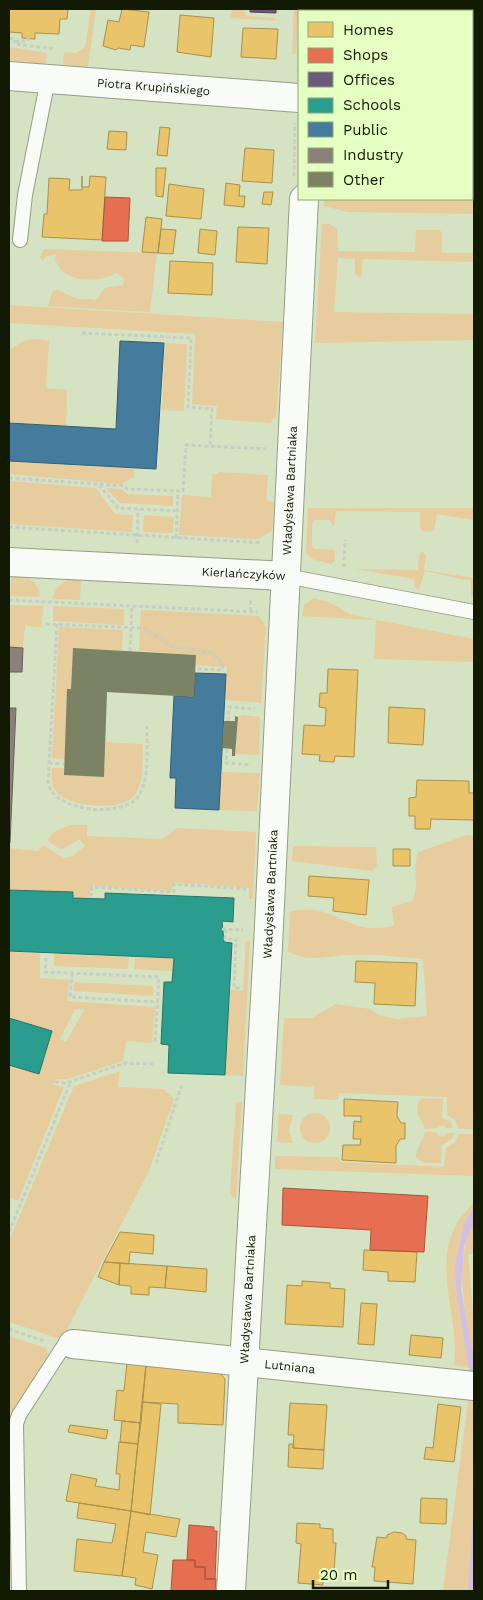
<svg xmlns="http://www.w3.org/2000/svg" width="483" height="1600" font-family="'Work Sans',sans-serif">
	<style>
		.green { fill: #e7cc9d; fill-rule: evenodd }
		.water { fill: #d2bfe4 }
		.homes { fill: #e9c46a; stroke: #a8914b }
		.shops { fill: #e76f51; stroke: #a7563a }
		.offices { fill: #6d597a; stroke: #524657 }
		.schools { fill: #2a9d8f; stroke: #237665 }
		.public { fill: #457b9d; stroke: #365e6f }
		.industry { fill: #8a817c; stroke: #666258 }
		.building { fill: #7c8264 }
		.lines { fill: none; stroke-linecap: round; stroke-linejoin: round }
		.service-casing { stroke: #949e84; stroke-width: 16 }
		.minor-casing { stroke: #949e84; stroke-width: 30 }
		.path { stroke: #c9cdc4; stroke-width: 3; stroke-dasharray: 4 2.5; stroke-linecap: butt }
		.service { stroke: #f9fbf6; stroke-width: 14 }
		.minor { stroke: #f9fbf6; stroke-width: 28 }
		.labels { text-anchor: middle; stroke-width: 5; stroke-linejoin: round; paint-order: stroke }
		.street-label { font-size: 12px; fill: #121a04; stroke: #e5fec1 }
	</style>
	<rect width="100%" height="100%" fill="#d5e3c2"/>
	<path class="green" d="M91 9H96L88 67 63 65 64 52 76 53 85 47Z
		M232 9H245L246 16 274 18 276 21 231 18Z
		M294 9H298L296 54H292Z
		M9 47 47 53 46 64 9 61Z
		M472 172H474V214L348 212 324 206V199H472Z
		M322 224H330L337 229 338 251 415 252 416 230H440L442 233V253H474V262L363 259 361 278 355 274V259L338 258 334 312 474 314V340L315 343Z
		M44 249 157 253 150 312 48 306 53 290C62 289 67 296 76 298 82 300 89 298 96 300L105 288 123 285 124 278 116 273C101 282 75 283 61 270 59 268 57 263 55 260L56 254 47 256 42 261 40 257Z
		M9 305 283 322 276 418 272 419 271 423 216 419 217 406 192 404 195 334 9 323Z
		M36 339 49 341 46 388 67 390 66 426 9 422V350L25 340Z
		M165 343 187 344 184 411 162 410Z
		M9 461 14 462 139 469 134 470V477L122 484 9 474Z
		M218 472 268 475 266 500 274 503 272 531 258 539 179 535 182 495 211 497 212 474H218Z
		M9 481 96 488 115 514 133 515 132 532 9 524Z
		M106 488 122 489 127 494 173 496V506L120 503Z
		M308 508H474V520L437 514 434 529 431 532 422 531 420 528V512L336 511 334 528 330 520H314L312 524V547L315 549 335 550V561L331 564 312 559 306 553Z
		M144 515 174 517 173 533 143 532Z
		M422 551 426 555 424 570 474 578V595L471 598V581L425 571 419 589 415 588 414 579 355 569 418 570 419 554Z
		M12 573C26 576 39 580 40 597L10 596Z
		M81 578 80 600 53 599C55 583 67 579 81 578Z
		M314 598 331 603 352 615 474 639V662L374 659 376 620 302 616 304 605Z
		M9 605 43 606 41 627 25 626 23 648 9 647Z
		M53 606 124 609V625L53 621Z
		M141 610 259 616 266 627 261 703 225 700 227 667 196 665V655L139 651Z
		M59 627 123 630 122 650 73 648 71 689H67L65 759 52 758Z
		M243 715 260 717 259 755 236 754 238 717Z
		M106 742 143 744C142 760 145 782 134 796 121 812 66 807 55 790 51 784 52 775 52 768H64V775L104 777Z
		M222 772 260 773 257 811 219 810Z
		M69 825H87V836L162 839 177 828 256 832 253 899H249V888L174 882 172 891 91 886 89 898 74 897V892L9 889V848L38 851 43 845 64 858 72 856 85 846 80 839 61 850 47 840 54 832Z
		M467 835 474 836V1129H459L455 1120 447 1115V1097L340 1093 337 1100 314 1099V1087L280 1085 284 1018H312L336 1004 370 1009 381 1016 398 1019 427 1016 423 959C399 957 372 953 349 955 324 956 313 963 288 952L290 912C323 903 336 921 366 928 375 929 386 927 394 926L392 907 412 901C421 880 411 873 418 852Z
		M293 846 376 847 377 866 372 871 292 861Z
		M246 941H250L243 1076 225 1075 230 990 243 991Z
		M9 952 40 953V978L69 980 67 1001 155 1007 152 1043 126 1041 123 1061 67 1079H56L53 1085 64 1087 18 1201 9 1198V1065L39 1074 52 1031 9 1018ZM75 1009 84 1010 66 1042 60 1039Z
		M54 954 129 957 128 969 54 966Z
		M135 958H174L173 971 134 969Z
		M74 982 153 986V996L74 991Z
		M120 1071 118 1087 164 1089 174 1099 149 1171 65 1333 60 1339 9 1322V1241L74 1086Z
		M422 1098 443 1099 442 1118 450 1121 454 1128H447L442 1125 437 1128 425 1129 417 1111 418 1102Z
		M236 1102H242L236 1199 230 1194Z
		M300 1128a15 15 0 1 1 30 0a15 15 0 1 1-30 0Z
		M279 1114 293 1115 289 1131 293 1143 277 1142Z
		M425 1132H436L438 1136 443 1137 447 1133H455L451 1140 442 1145 441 1163H424L416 1158C416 1147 423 1142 425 1132Z
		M459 1134H474V1176L275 1169V1156L338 1157 341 1162 444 1167 446 1148 455 1142Z
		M474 1202V1207L464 1224 455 1264 469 1368 454 1365C460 1318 432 1267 457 1223 461 1216 469 1209 474 1202Z
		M474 1221V1254H468L474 1322V1360C466 1313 452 1266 474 1221Z
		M9 1336 46 1348 48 1354 12 1416 9 1430Z
		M468 1401 474 1402V1591H443Z
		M11 1443 14 1579 9 1578V1445Z"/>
	<path class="water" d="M474 1207V1221L464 1247 461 1289 474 1360V1400L456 1287 455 1264 464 1224Z
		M474 1503 473 1591H468Z"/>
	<path class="homes" d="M9 9H68L67 19H60L59 34 35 33V39L22 38V33L9 32Z
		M122 9 149 12 144 47 131 45 130 50 118 48 116 50 103 46 108 20 119 22Z
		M180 15 214 18 211 57 177 52Z
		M243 28 278 29 276 59 241 57Z
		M160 127 170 128 167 156 157 155Z
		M109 131 127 132 126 150 107 149Z
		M245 148 274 150 272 183 242 181Z
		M156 168H166L163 197 156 196Z
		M82 176V187H89L90 176 106 177 102 240 42 237 44 214H47L49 178 70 179 69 190H82Z
		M226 183 240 185 239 196H245L244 207 224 205Z
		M169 184 204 189 201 219 166 216Z
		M264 192H273L271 205 262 204Z
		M146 217 162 219 158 253 142 252Z
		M238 227 269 228 267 264 236 262Z
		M161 229 176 230 173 254 158 253Z
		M200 229 217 231 215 255 198 253Z
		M170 261 213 263 212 295 168 293Z
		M328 669 358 670 354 757 335 756 334 762 319 761 320 755 302 754 304 725 325 726 326 708 319 707 320 693H327Z
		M389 707 425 709 423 745 388 743Z
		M417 780 469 781V793H474V820L431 819 430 829H415V816H409V798L416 797Z
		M393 849H410V866H393Z
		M309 876 369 880 366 915 333 911 334 898 308 896Z
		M356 961 417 963 415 1006 374 1004 375 983 355 982Z
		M344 1099 398 1102 397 1116 401 1123H405V1139H400L396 1146V1163L342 1160 343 1145H360L361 1139H353L354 1121 361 1122V1116H344Z
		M120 1232 154 1235 153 1254 130 1252 129 1264 104 1262Z
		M364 1250 417 1252 415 1282 388 1281V1272L363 1270Z
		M104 1262 120 1263 119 1285 98 1277Z
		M120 1263 167 1266 165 1288 149 1287V1295L131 1294V1286L119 1285Z
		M167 1266 207 1269 206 1292 165 1288Z
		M302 1281 330 1283V1288L345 1289 343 1327 285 1324 287 1285 302 1286Z
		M361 1303 377 1304 374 1345 358 1344Z
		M411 1335 443 1338 441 1358 409 1355Z
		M127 1363 146 1365 141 1423 114 1420 117 1390 124 1391Z
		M146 1365 218 1371 225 1379 223 1425 178 1423V1404L142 1402Z
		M142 1402 161 1404 150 1515 131 1511Z
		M290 1403 327 1405 324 1450 293 1448 294 1435H288Z
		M438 1404 461 1407 454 1462 424 1459 426 1447 433 1448Z
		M122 1421 141 1423 138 1444 120 1442Z
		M70 1425 108 1430 106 1439 68 1432Z
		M119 1442 138 1444 131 1511 66 1501 71 1474 97 1479 95 1486 119 1490 120 1474H116Z
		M289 1444H294L293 1448 324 1450 323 1469 288 1467Z
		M421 1498 447 1499 446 1524 420 1523Z
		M79 1503 131 1511 122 1576 74 1571 77 1539 112 1543 116 1524 77 1518Z
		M131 1511 180 1519 176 1537 146 1532 143 1552 158 1555 152 1589 135 1585 136 1578 122 1576Z
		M297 1523 320 1524V1528L333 1529V1543H336L334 1571H323V1585L298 1583 301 1544 296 1543Z
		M394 1532 402 1533 406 1536V1539L416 1540 413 1584 374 1581 375 1567H372L377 1537 387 1538V1535Z"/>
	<path class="shops" d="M105 197 130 198 128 241H102Z
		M283 1188 428 1196 424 1252 370 1250 371 1230 282 1225Z
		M189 1525 214 1527V1531H217L215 1579H205V1567H195V1560H187Z
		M173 1560H195V1567H205V1579H216L215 1591H171Z"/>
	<path class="offices" d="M250 9H276V13L250 12Z"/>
	<path class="schools" d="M9 890 73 892V898L105 899V893L234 898 233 922 222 921 224 942 232 943 225 1075 168 1073 169 1045 161 1044 164 982H172L174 958 9 951Z
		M9 1018 52 1031 39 1074 9 1065Z"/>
	<path class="public" d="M391 9H474V60H472V11H391Z
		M120 341 164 343 156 469 9 461V423L116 429Z
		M195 673 226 674 219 810 175 808 176 778H170L174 696 194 697Z"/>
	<path class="industry" d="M9 647 23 648 22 672H9Z
		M9 708H16L10 843H9Z"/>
	<path class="building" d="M73 648 196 655 194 697 107 692 104 777 64 775 67 689H71Z
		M235 716 238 717 235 756H232V749L222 748 224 721H235Z"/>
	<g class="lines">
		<g class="service-casing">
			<path id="service" d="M20 240 25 195 48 79
				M286 576 474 612
				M19 1591 16 1424 19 1415 65 1344H73"/>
		</g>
		<g class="minor-casing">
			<g id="minor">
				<path d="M315 11 316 9"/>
				<path id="s1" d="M9 76 299 98"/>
				<path id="s2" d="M9 562 286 576"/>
				<path id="s3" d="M73 1344 474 1386"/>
				<path id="s4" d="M231 1591 268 946 304 199"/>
			</g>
		</g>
		<path class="path" d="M353 11V9
			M9 38 15 39V44L54 49
			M15 41H28V38
			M298 73 299 64
			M472 77H474
			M294 176 295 123
			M82 333 191 338 188 407 212 409 210 446
			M9 478 125 486 127 489 183 491 186 445 266 449
			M99 485 118 508 177 511
			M9 527 262 543
			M176 538 178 491
			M137 543 138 509
			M344 567 345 540
			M9 600 258 612
			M250 611 251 599
			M46 624 143 628 175 648H188L212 653 223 664 222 670 195 669
			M57 624 48 782C53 813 122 817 137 798 151 780 146 747 147 726
			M130 651 132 606
			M228 721 229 707 255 709
			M227 749 226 763 251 765
			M49 763 64 764
			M91 897 92 887 174 892V884L246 889
			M222 929 243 930
			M226 929 225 939H236L234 988H241
			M46 958 45 972 159 977 155 1043
			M72 973 70 997 158 1002
			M55 1082 66 1083 125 1063 153 1064
			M156 1163 182 1084
			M9 1232 71 1081
			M9 1329 44 1341"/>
		<use href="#service" class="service"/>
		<use href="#minor" class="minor"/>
	</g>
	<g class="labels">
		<g class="street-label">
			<text dy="4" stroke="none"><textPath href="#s1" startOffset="145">Piotra Krupińskiego</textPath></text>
			<text dy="4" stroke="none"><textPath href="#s4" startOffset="1102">Władysława Bartniaka</textPath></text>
			<text dy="4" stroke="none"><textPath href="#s2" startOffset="235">Kierlańczyków</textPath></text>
			<text dy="4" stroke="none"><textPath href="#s4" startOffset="698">Władysława Bartniaka</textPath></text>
			<text dy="4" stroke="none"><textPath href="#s4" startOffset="292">Władysława Bartniaka</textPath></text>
			<text dy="4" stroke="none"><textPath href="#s3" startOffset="218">Lutniana</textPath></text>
		</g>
	</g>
	<rect width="483" height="1600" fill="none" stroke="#121a04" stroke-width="20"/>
	<rect x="298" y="10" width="175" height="190" fill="#e5fec1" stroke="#91a375"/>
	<rect x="308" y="22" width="25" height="15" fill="#e9c46a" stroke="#91a375"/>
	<text x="343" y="35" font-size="15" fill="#121a04">Homes</text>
	<rect x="308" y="48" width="25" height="15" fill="#e76f51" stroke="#91a375"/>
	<text x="343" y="60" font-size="15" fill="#121a04">Shops</text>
	<rect x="308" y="72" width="25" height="15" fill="#6d597a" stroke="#91a375"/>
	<text x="343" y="85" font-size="15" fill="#121a04">Offices</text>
	<rect x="308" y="98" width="25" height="15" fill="#2a9d8f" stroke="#91a375"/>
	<text x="343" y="110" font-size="15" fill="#121a04">Schools</text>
	<rect x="308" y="122" width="25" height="15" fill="#457b9d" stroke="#91a375"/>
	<text x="343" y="135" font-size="15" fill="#121a04">Public</text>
	<rect x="308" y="148" width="25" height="15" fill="#8a817c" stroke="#91a375"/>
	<text x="343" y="160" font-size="15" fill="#121a04">Industry</text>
	<rect x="308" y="172" width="25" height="15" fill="#7c8264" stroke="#91a375"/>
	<text x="343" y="185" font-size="15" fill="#121a04">Other</text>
	<path d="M313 1580v8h75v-8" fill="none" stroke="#121a04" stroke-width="2.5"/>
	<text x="320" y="1580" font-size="15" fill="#121a04" stroke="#e5fec1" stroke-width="4" paint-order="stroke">20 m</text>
</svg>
